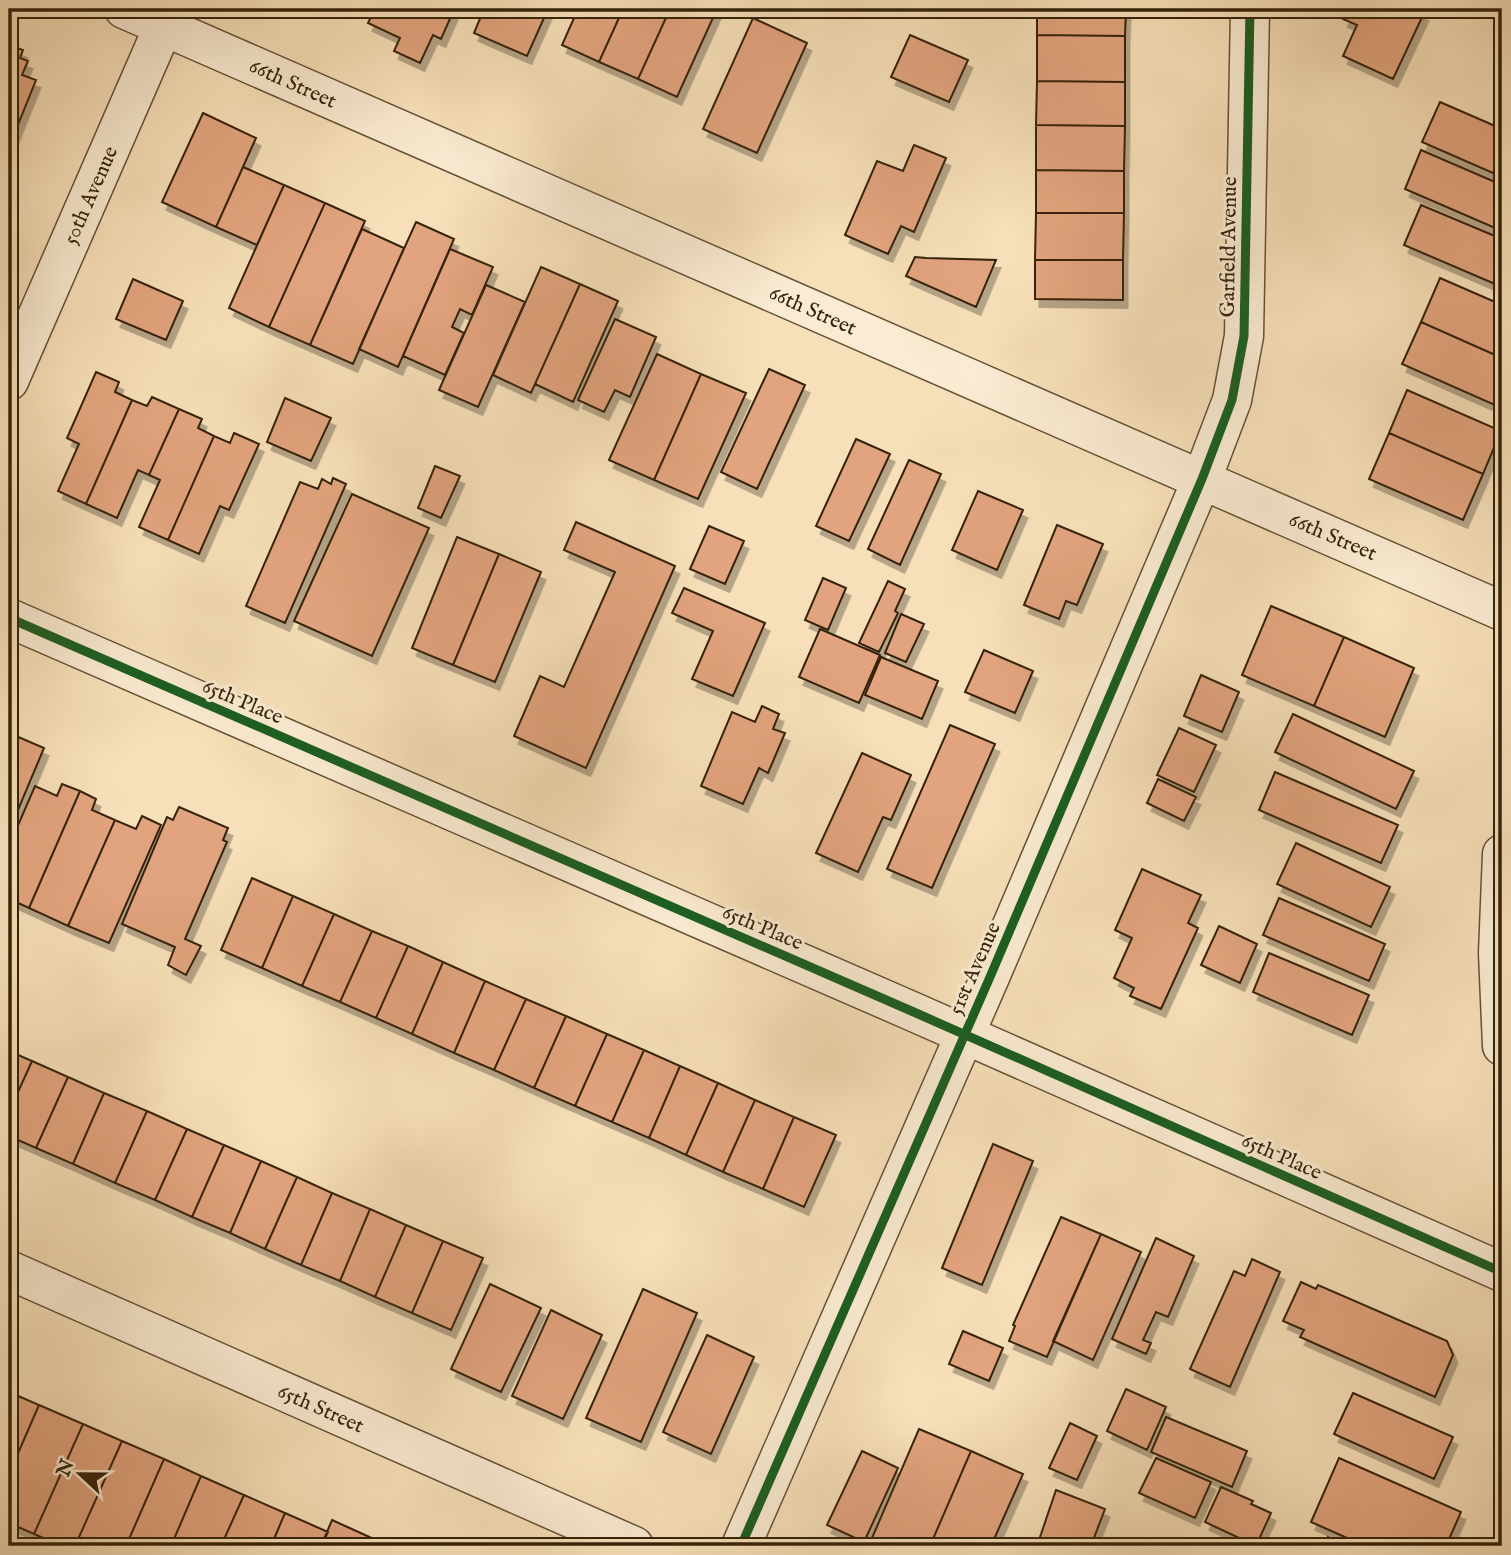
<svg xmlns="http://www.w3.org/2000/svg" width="1511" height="1555" font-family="'IM FELL English',serif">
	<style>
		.building { fill: #e2a47e; stroke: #34230a; stroke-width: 2; filter: url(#shadow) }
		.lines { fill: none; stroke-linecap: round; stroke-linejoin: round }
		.minor-casing { stroke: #655236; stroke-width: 41 }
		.minor { stroke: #faebd2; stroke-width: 38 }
		.cycleway-casing { stroke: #faebd2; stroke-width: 13 }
		.cycleway { stroke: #1b5e20; stroke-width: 9 }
		.labels { text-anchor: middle; stroke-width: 6; stroke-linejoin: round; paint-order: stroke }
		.street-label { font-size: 21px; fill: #34230a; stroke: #faebd2 }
	</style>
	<defs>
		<filter id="shadow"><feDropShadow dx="4.5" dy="8" stdDeviation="0" flood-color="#0004"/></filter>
	</defs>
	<rect width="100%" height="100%" fill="#f7e0b9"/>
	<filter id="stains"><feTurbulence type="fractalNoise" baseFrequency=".00286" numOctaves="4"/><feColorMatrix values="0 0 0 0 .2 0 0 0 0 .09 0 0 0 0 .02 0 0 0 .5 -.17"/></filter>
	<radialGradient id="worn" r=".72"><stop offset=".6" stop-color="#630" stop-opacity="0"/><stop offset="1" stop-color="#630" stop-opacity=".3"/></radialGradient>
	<path class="building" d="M375 9H445L453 12 441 39 433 35 420 63 394 51 400 38 368 23Z
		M484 9H548L527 56 474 33Z
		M578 9H623L599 62 562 45Z
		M623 9H670L638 79 599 62Z
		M670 9H717L677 97 638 79Z
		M1037 9H1126L1125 36 1037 35Z
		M1348 9H1414L1424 13 1393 79 1343 56 1357 25 1343 19Z
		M753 18 807 43 757 153 703 129Z
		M910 35 968 60 949 102 891 77Z
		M1037 35 1125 36V82L1037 81Z
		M9 45 23 50 20 58 28 61 22 75 36 80 9 147Z
		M1037 81 1125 82V126L1036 125Z
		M1440 102 1502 129V177L1422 142Z
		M203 113 256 138 216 227 162 202Z
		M1036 125 1125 126 1124 171 1036 170Z
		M914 145 946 158 914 232 901 226 888 254 845 235 877 161 903 171Z
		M1421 150 1502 185V231L1405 189Z
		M243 167 284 185 257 245 216 227Z
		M1036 170 1124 171V213H1036Z
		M284 185 325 203 269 327 229 308Z
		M325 203 365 221 310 345 269 327Z
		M1421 205 1502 239V287L1404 245Z
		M1036 213H1124L1123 260H1035Z
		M416 222 454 239 398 367 359 349Z
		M362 229 404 248 353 364 310 345Z
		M450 249 493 267 472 315 460 309 452 327 464 333 445 375 403 356Z
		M915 257 926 258 996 260 976 307 906 276Z
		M1035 260H1123V300L1035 299Z
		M541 267 580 284 531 393 493 375Z
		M1440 278 1502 305V358L1421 322Z
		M133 279 183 301 166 340 116 319Z
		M580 284 618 301 573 402 535 384Z
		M486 285 525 302 478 407 439 390Z
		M615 319 656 337 630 397 615 390 604 412 578 400Z
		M1421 322 1502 358V394L1497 406 1402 364Z
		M657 354 701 374 654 480 609 460Z
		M769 369 805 385 757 489 721 472Z
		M96 372 119 382 115 392 132 400 86 504 58 491 79 444 67 438Z
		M701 374 746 393 698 499 654 480Z
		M1407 390 1501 431 1483 474 1389 433Z
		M152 397 179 409 149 475 138 470 117 518 86 504 132 400 147 406Z
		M285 398 331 418 311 461 267 442Z
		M179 409 202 419 198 428 214 436 168 540 139 527 160 480 149 475Z
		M234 433 259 444 229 510 220 506 199 554 168 540 214 436 230 443Z
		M1389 433 1483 474 1463 520 1369 479Z
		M856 439 890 454 849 541 816 526Z
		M909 460 941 474 900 565 868 549Z
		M435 466 460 476 441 518 418 508Z
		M333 478 346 484 285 623 246 606 300 482 318 489 322 479 331 484Z
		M978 491 1023 510 997 570 952 550Z
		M352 494 429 528 372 656 294 621Z
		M576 522 675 566 586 768 514 736 540 676 564 687 615 572 564 550Z
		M1057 525 1103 544 1077 605 1066 601 1059 619 1024 605Z
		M709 526 744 541 725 584 690 569Z
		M457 537 499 554 453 665 412 648Z
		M499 554 541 572 495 682 453 665Z
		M823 578 846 588 828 630 805 620Z
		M888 581 905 589 895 611 898 613 879 652 859 643Z
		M684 588 765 623 733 696 692 679 713 631 672 613Z
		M1271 606 1344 637 1314 706 1242 675Z
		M901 614 924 624 906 662 885 653Z
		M820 629 880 655 859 703 799 677Z
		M1344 637 1414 668 1385 737 1314 706Z
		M984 650 1033 671 1015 713 965 692Z
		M881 657 938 681 922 719 865 695Z
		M1201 675 1239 692 1222 732 1184 716Z
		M762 706 779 714 773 729 785 733 768 773 759 768 743 804 701 786 732 712 755 722Z
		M1293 714 1414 771 1396 809 1275 752Z
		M950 725 995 744 932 888 887 869Z
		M1179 728 1216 745 1194 792 1157 775Z
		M9 733 44 748 18 810 13 808 9 818Z
		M862 753 911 775 891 820 883 817 858 872 816 853Z
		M1275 772 1398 825 1381 863 1259 810Z
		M1158 779 1196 797 1184 821 1147 803Z
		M62 784 80 791 29 908 9 899V846L35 786 57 796Z
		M80 791 96 799 92 810 115 820 68 926 29 908Z
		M179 807 228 828 223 840 227 842 185 939 201 946 186 975 168 965 175 947 122 924 167 817 173 820Z
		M142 816 161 825 109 943 68 926 115 820 136 829Z
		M1296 843 1390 887 1371 927 1277 884Z
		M1142 869 1201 895 1188 923 1198 928 1161 1009 1130 996 1134 988 1114 978 1132 938 1115 930Z
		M252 878 293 896 262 968 221 950Z
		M293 896 334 914 302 986 262 968Z
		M1279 898 1385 944 1369 981 1263 935Z
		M334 914 372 931 340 1002 302 986Z
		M1219 926 1257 944 1240 983 1201 965Z
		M372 931 408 946 376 1018 340 1002Z
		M408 946 443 962 412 1034 376 1018Z
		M1269 953 1369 995 1352 1035 1253 992Z
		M443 962 485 981 454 1053 412 1034Z
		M485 981 526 999 494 1070 454 1053Z
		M526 999 566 1016 534 1088 494 1070Z
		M566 1016 607 1034 575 1106 534 1088Z
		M607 1034 644 1050 612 1122 575 1106Z
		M644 1050 680 1066 649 1138 612 1122Z
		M9 1051 32 1061 9 1112Z
		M32 1061 68 1077 36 1148 9 1136V1112Z
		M680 1066 718 1083 686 1155 649 1138Z
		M68 1077 104 1093 73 1164 36 1148Z
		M718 1083 755 1100 723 1172 686 1155Z
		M104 1093 147 1111 115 1183 73 1164Z
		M755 1100 794 1117 763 1189 723 1172Z
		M147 1111 187 1129 155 1200 115 1183Z
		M794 1117 836 1135 804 1207 763 1189Z
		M187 1129 224 1145 192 1217 155 1200Z
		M993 1144 1033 1161 982 1285 942 1268Z
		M224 1145 261 1161 230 1233 192 1217Z
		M261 1161 297 1177 265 1249 230 1233Z
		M297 1177 332 1193 301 1265 265 1249Z
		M332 1193 370 1209 340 1281 301 1265Z
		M370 1209 406 1225 375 1297 340 1281Z
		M1061 1217 1101 1234 1047 1357 1009 1341 1015 1326 1013 1325Z
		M406 1225 443 1241 412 1313 375 1297Z
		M1101 1234 1141 1252 1093 1360 1053 1341Z
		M1156 1238 1194 1256 1168 1317 1156 1312 1143 1340 1151 1343 1146 1354 1112 1339Z
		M443 1241 483 1258 451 1330 412 1313Z
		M1252 1259 1280 1272 1230 1387 1190 1369 1234 1271 1245 1276Z
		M1301 1282 1316 1289 1318 1285 1447 1341 1453 1355 1435 1397 1300 1337 1304 1330 1283 1321Z
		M490 1284 541 1308 501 1392 451 1369Z
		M643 1289 697 1313 641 1442 586 1418Z
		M551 1310 602 1335 563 1419 512 1396Z
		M963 1331 1003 1348 989 1381 949 1364Z
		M707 1335 754 1357 711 1454 663 1432Z
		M1126 1389 1166 1407 1147 1450 1107 1431Z
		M9 1392 39 1405 9 1474Z
		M1353 1393 1453 1437 1434 1479 1334 1434Z
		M39 1405 83 1424 34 1534 9 1523V1474Z
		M1166 1417 1247 1451 1232 1487 1151 1452Z
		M1070 1423 1097 1436 1077 1480 1049 1468Z
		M83 1424 122 1441 75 1546H62L34 1534Z
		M919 1429 971 1451 930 1546H891L872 1538Z
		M122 1441 164 1459 126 1546H75Z
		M862 1451 898 1468 864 1542 827 1525Z
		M971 1451 1023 1474 991 1546H930Z
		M1156 1458 1211 1482 1195 1518 1139 1493Z
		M1339 1458 1461 1512 1446 1546H1365L1311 1522Z
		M164 1459 201 1476 171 1546H126Z
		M201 1476 244 1495 221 1546H171Z
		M1221 1487 1253 1501 1251 1504 1271 1513 1256 1546 1205 1522Z
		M1056 1490 1105 1509 1092 1543 1088 1541 1086 1546H1037Z
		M244 1495 285 1513 271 1546H221Z
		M285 1513 328 1532 321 1546H271Z
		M332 1520 374 1539 371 1546H321Z
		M1328 1537 1333 1540 1347 1546H1324Z
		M374 1539 390 1546H371Z"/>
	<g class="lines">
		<g class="minor-casing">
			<path id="minor" d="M124 9 1502 611
				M9 381 171 9
				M9 618 916 1013 1502 1272
				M1502 854 1498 953 1502 1046
				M9 1270 634 1546
				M741 1546 990 977 1202 479 1232 400 1244 336 1250 9"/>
		</g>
		<use href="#minor" class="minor"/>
		<g class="cycleway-casing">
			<path id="cycleway" d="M9 618 916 1013 1502 1272
				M741 1546 990 977 1202 479 1232 400 1244 336 1250 9"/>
		</g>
		<use href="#cycleway" class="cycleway"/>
	</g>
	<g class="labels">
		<g class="street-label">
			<text transform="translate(293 83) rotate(24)" y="7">66th Street</text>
			<text transform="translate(90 195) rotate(-66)" y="7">50th Avenue</text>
			<text transform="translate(1228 247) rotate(-89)" y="7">Garfield Avenue</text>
			<text transform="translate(813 310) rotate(24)" y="7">66th Street</text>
			<text transform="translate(1333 536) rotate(23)" y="7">66th Street</text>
			<text transform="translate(243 701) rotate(23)" y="7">65th Place</text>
			<text transform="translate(763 927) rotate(23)" y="7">65th Place</text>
			<text transform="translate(974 968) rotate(-66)" y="7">51st Avenue</text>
			<text transform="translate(1282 1156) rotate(24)" y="7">65th Place</text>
			<text transform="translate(321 1408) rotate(24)" y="7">65th Street</text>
		</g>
	</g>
	<rect width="1511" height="1555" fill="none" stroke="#f7e0b9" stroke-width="35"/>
	<rect x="10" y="10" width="1490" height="1534" fill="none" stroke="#34230a" stroke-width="3.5"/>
	<rect x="18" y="18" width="1476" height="1520" fill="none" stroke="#34230a" stroke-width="2"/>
	<g transform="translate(80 1474) rotate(292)" stroke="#faebd2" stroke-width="5" paint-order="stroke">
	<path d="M0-5L12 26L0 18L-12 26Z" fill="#34230a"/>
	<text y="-10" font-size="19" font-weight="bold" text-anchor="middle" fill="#34230a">N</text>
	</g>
	<rect width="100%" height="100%" filter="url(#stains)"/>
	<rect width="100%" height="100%" fill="url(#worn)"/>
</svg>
